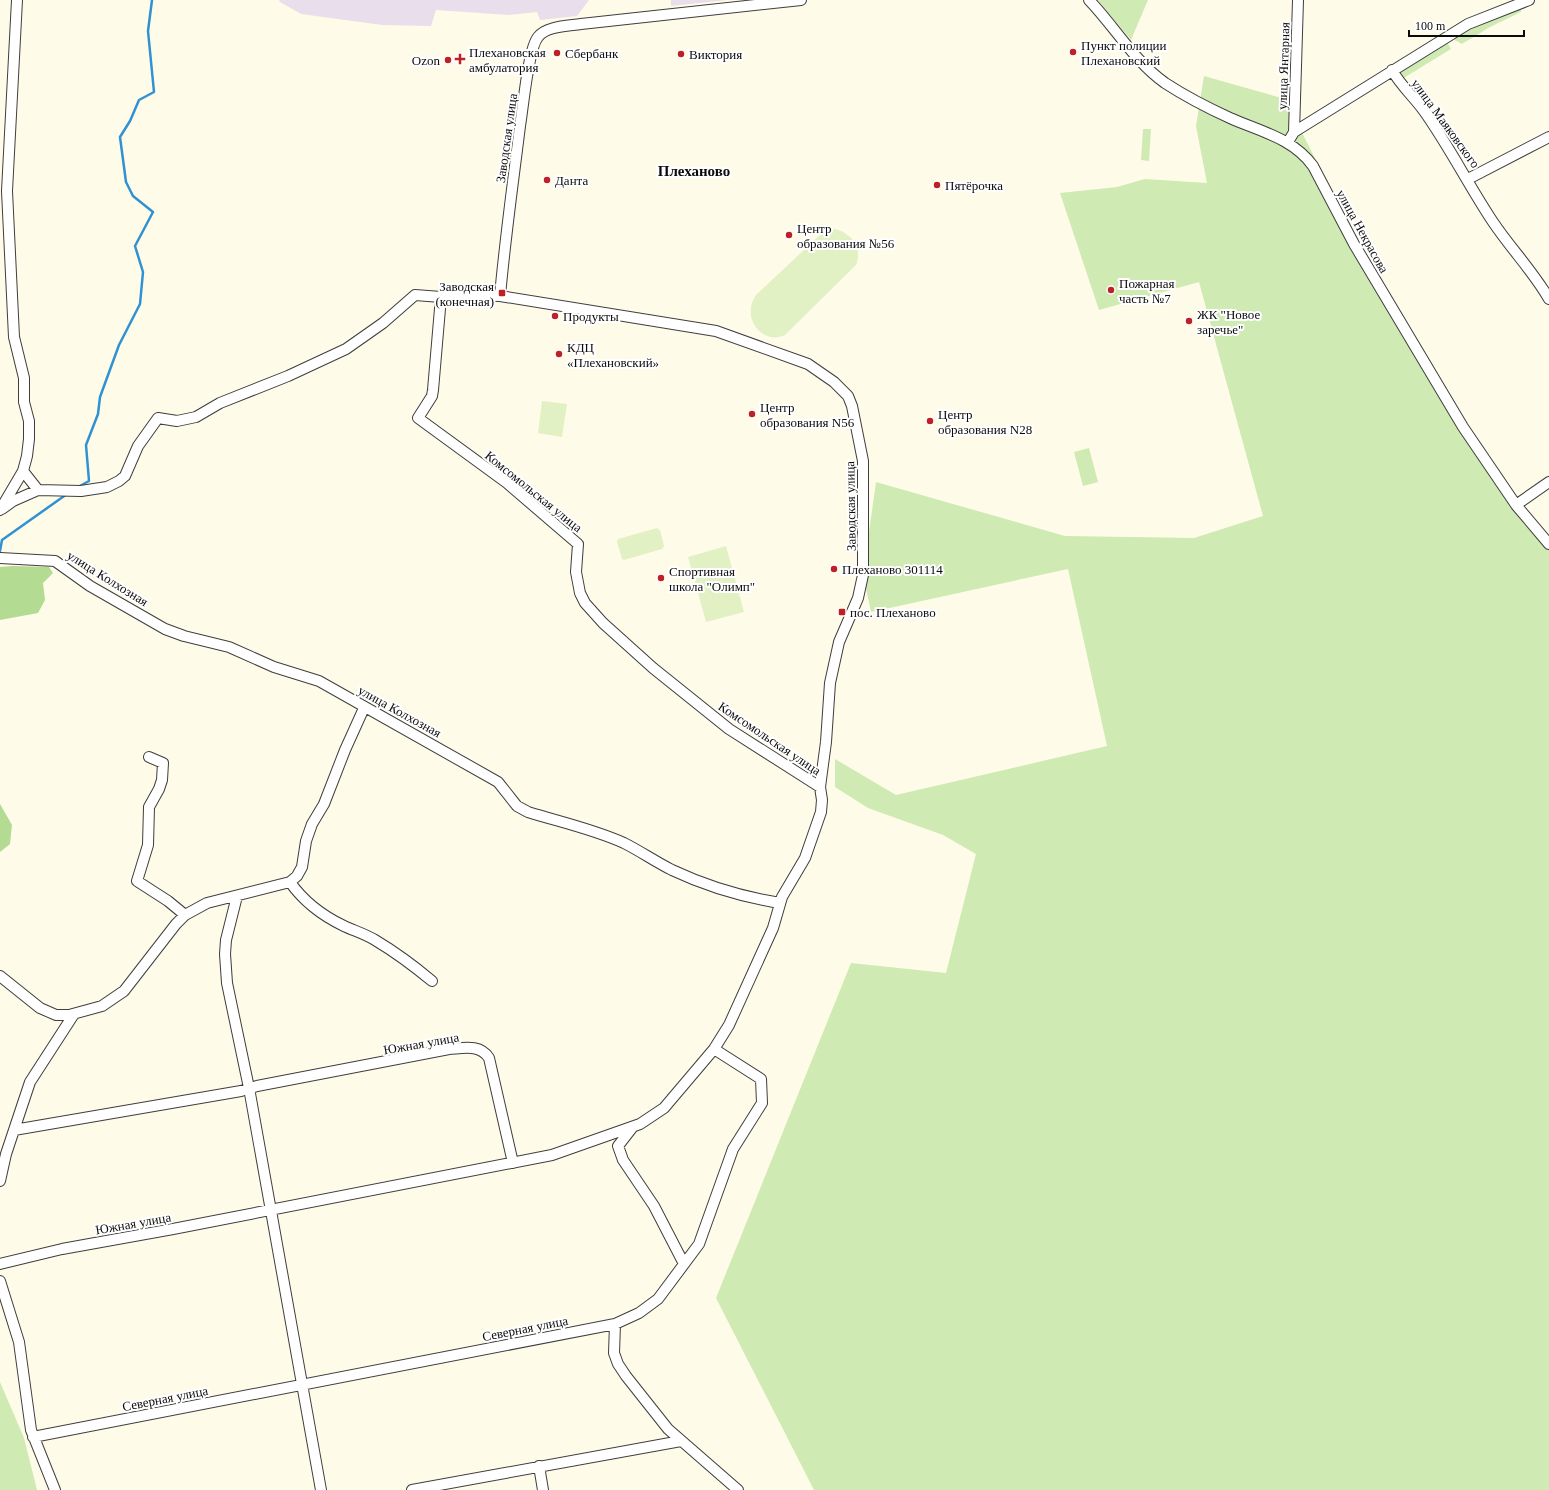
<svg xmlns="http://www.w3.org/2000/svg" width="1549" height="1490" font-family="Georgia,serif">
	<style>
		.industrial { fill: #e9deeb }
		.green { fill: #cfeab2 }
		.forest { fill: #b3db91 }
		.pitch { fill: #e2f1c4 }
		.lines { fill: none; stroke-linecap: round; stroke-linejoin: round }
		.stream { stroke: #3092d2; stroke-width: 2.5 }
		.minor-casing { stroke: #3e3e3e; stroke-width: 12 }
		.minor { stroke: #fff; stroke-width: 10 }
		.poi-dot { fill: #bf1f27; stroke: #fff; stroke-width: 1.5 }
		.labels { text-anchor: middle; stroke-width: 4; stroke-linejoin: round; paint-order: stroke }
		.poi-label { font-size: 13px; fill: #0b0b0b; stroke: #fff; text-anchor: start }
		.street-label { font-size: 13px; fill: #0b0b0b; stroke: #fff }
		.quarter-label { font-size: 15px; font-weight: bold; fill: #0b0b0b; stroke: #fff }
	</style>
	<rect width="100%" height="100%" fill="#fffbe9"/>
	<path class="industrial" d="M279 0H589L577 16 540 20 537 12 509 15 436 10 431 26 382 25 301 14 280 2Z
		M671 0H728L671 6Z"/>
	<path class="green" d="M1098 0H1148L1131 40Z
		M1521 8V12L1490 27 1462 44 1455 40V38L1474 26Z
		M1447 42 1451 49 1402 79 1398 72Z
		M1204 76 1285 99 1384 295 1504 487 1549 539V1490H814L716 1298 851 963 946 973 976 854 943 835 868 808 835 787V759L896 795 1107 746 1068 569 871 612 863 575 876 482 1065 536 1194 538 1263 516 1199 282 1099 310 1060 193 1117 187 1145 179 1207 183 1196 126Z
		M1143 129H1151L1149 161 1141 160Z
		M1089 448 1098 482 1083 486 1074 452Z
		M0 1382 24 1438 37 1490H0Z"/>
	<path class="forest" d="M13 566 49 567 53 573 43 583 45 600 38 613 0 620V567Z
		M0 804 12 825 10 844 0 852Z"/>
	<path class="pitch" d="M835 229C852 233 863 249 856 265L785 335C763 346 740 318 756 295L821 234Z
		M542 401 567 404 562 437 538 433Z
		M657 528 660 530 664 546 662 549 624 560 622 559 617 542 618 539Z
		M726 546 744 612 706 622 688 557Z"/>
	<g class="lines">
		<path class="stream" d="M78 487 89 481 86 445 98 414 100 397 119 345 140 304 143 272 135 246 153 212 133 196 126 182 120 137 130 121 139 100 154 92 148 31 152 0
			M0 551 2 540 67 494"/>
		<g class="minor-casing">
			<path id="minor" d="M1089 0C1115 27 1134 61 1165 83 1185 96 1208 108 1230 118 1259 131 1293 138 1313 166L1354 244 1463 427 1516 505 1549 544
				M1392 70C1400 85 1414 97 1424 111 1449 146 1469 186 1493 222 1511 249 1533 271 1549 299
				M1294 132 1298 0
				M1288 142 1294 132 1468 24 1529 0
				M1468 179 1549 137
				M500 296C505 239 513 183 520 126 523 109 528 49 538 37 546 26 568 26 581 24L801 0
				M441 297 433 390 432 396 418 418 507 483 578 544 576 572 580 593 585 603 603 623 653 668 729 729 820 787
				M1516 505 1549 482
				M2 509 13 501 38 490 23 471
				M0 510 23 471 27 456 29 439V421L24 402V378L14 337 7 191 17 0
				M0 558 55 561 90 586 165 629 184 636 229 647 274 667 319 681 498 782 517 806 528 812C560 822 593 829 624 843 640 851 656 862 672 870 706 886 743 897 780 903
				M149 757 163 763 162 780 159 789 149 807 148 845 137 881 168 901 185 915
				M290 882C304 902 323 916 344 926 355 931 365 934 375 940 395 952 414 966 432 981
				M237 896 226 940 225 954 227 983 249 1088 321 1490
				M0 976 40 1008 56 1015H69L102 1006 124 991 176 924 185 915 207 903 290 882 297 876 302 867 306 841 312 824 324 804 345 750 364 708
				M632 1128 618 1146 623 1160 654 1206 684 1264
				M14 1130 241 1091 257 1086 449 1049C464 1048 480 1044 489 1058L513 1163
				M0 1181 6 1154 30 1082 74 1014
				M0 1264 62 1249 173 1229 552 1155 640 1124 664 1108 714 1049 729 1025 773 928 782 897 805 858 821 812 822 800 820 787 826 742 830 683 839 642 858 598 863 575V461L852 406 848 396 834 382 808 364 716 331 500 296 460 295 441 297 415 295 383 323 346 349 288 376 220 403 196 417 177 421 158 418 138 446 125 476 119 481 107 487 81 491 38 490
				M0 1281 19 1342 31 1430 55 1490
				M615 1324 614 1353 618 1364 626 1376 668 1429 738 1490
				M33 1437 615 1324 639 1313 658 1299 699 1244 733 1149 762 1103 761 1079 714 1049
				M539 1466 543 1490
				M412 1490 681 1441"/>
		</g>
		<use href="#minor" class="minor"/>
	</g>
	<g class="poi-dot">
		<circle cx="1073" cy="52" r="4"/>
		<circle cx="557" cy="53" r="4"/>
		<circle cx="681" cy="54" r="4"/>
		<path d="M458 53h4v4h4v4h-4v4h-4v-4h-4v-4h4z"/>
		<circle cx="448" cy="60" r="4"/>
		<circle cx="547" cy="180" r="4"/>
		<circle cx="937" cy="185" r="4"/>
		<circle cx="789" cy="235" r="4"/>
		<circle cx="1111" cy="290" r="4"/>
		<rect x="498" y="289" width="8" height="8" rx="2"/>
		<circle cx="555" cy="316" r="4"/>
		<circle cx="1189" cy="321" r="4"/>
		<circle cx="559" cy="354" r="4"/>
		<circle cx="752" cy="414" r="4"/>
		<circle cx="930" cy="421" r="4"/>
		<circle cx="834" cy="569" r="4"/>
		<circle cx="661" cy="578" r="4"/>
		<rect x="838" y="608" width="8" height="8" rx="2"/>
	</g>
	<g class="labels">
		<g class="poi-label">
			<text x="1081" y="50">Пункт полиции<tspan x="1081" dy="15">Плехановский</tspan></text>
			<text x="469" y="57">Плехановская<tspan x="469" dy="15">амбулатория</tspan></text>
			<text x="565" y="58">Сбербанк</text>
			<text x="689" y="59">Виктория</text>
			<text x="440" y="65" text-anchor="end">Ozon</text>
			<text x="555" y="185">Данта</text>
			<text x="945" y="190">Пятёрочка</text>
			<text x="797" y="233">Центр<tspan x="797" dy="15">образования №56</tspan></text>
			<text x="1119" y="288">Пожарная<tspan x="1119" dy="15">часть №7</tspan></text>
			<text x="494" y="291" text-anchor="end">Заводская<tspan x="494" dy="15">(конечная)</tspan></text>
			<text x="1197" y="319">ЖК "Новое<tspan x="1197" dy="15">заречье"</tspan></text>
			<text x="563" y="321">Продукты</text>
			<text x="567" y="352">КДЦ<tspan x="567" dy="15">«Плехановский»</tspan></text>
			<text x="760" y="412">Центр<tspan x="760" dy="15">образования N56</tspan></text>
			<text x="938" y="419">Центр<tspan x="938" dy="15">образования N28</tspan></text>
			<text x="842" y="574">Плеханово 301114</text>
			<text x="669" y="576">Спортивная<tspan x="669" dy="15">школа "Олимп"</tspan></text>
			<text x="850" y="617">пос. Плеханово</text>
		</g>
		<g class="street-label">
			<text transform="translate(1283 66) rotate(-88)" y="5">улица Янтарная</text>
			<text transform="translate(1446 123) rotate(54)" y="5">улица Маяковского</text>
			<text transform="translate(506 138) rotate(-82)" y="5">Заводская улица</text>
			<text transform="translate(1363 231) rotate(61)" y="5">улица Некрасова</text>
			<text transform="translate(534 491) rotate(39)" y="5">Комсомольская улица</text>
			<text transform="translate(850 506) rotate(-91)" y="5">Заводская улица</text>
			<text transform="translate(108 578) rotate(32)" y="5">улица Колхозная</text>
			<text transform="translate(400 711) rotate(29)" y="5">улица Колхозная</text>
			<text transform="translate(770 738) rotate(34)" y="5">Комсомольская улица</text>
			<text transform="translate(421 1043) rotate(-10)" y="5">Южная улица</text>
			<text transform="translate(133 1223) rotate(-10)" y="5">Южная улица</text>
			<text transform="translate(525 1328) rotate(-11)" y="5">Северная улица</text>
			<text transform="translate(165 1398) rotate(-11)" y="5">Северная улица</text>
		</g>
		<g class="quarter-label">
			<text x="694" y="176">Плеханово</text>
		</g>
	</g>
	<path d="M1409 30v6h115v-6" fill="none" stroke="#0b0b0b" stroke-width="2"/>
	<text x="1415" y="30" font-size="12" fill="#0b0b0b" stroke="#ffffff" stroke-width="3" paint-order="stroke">100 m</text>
</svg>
